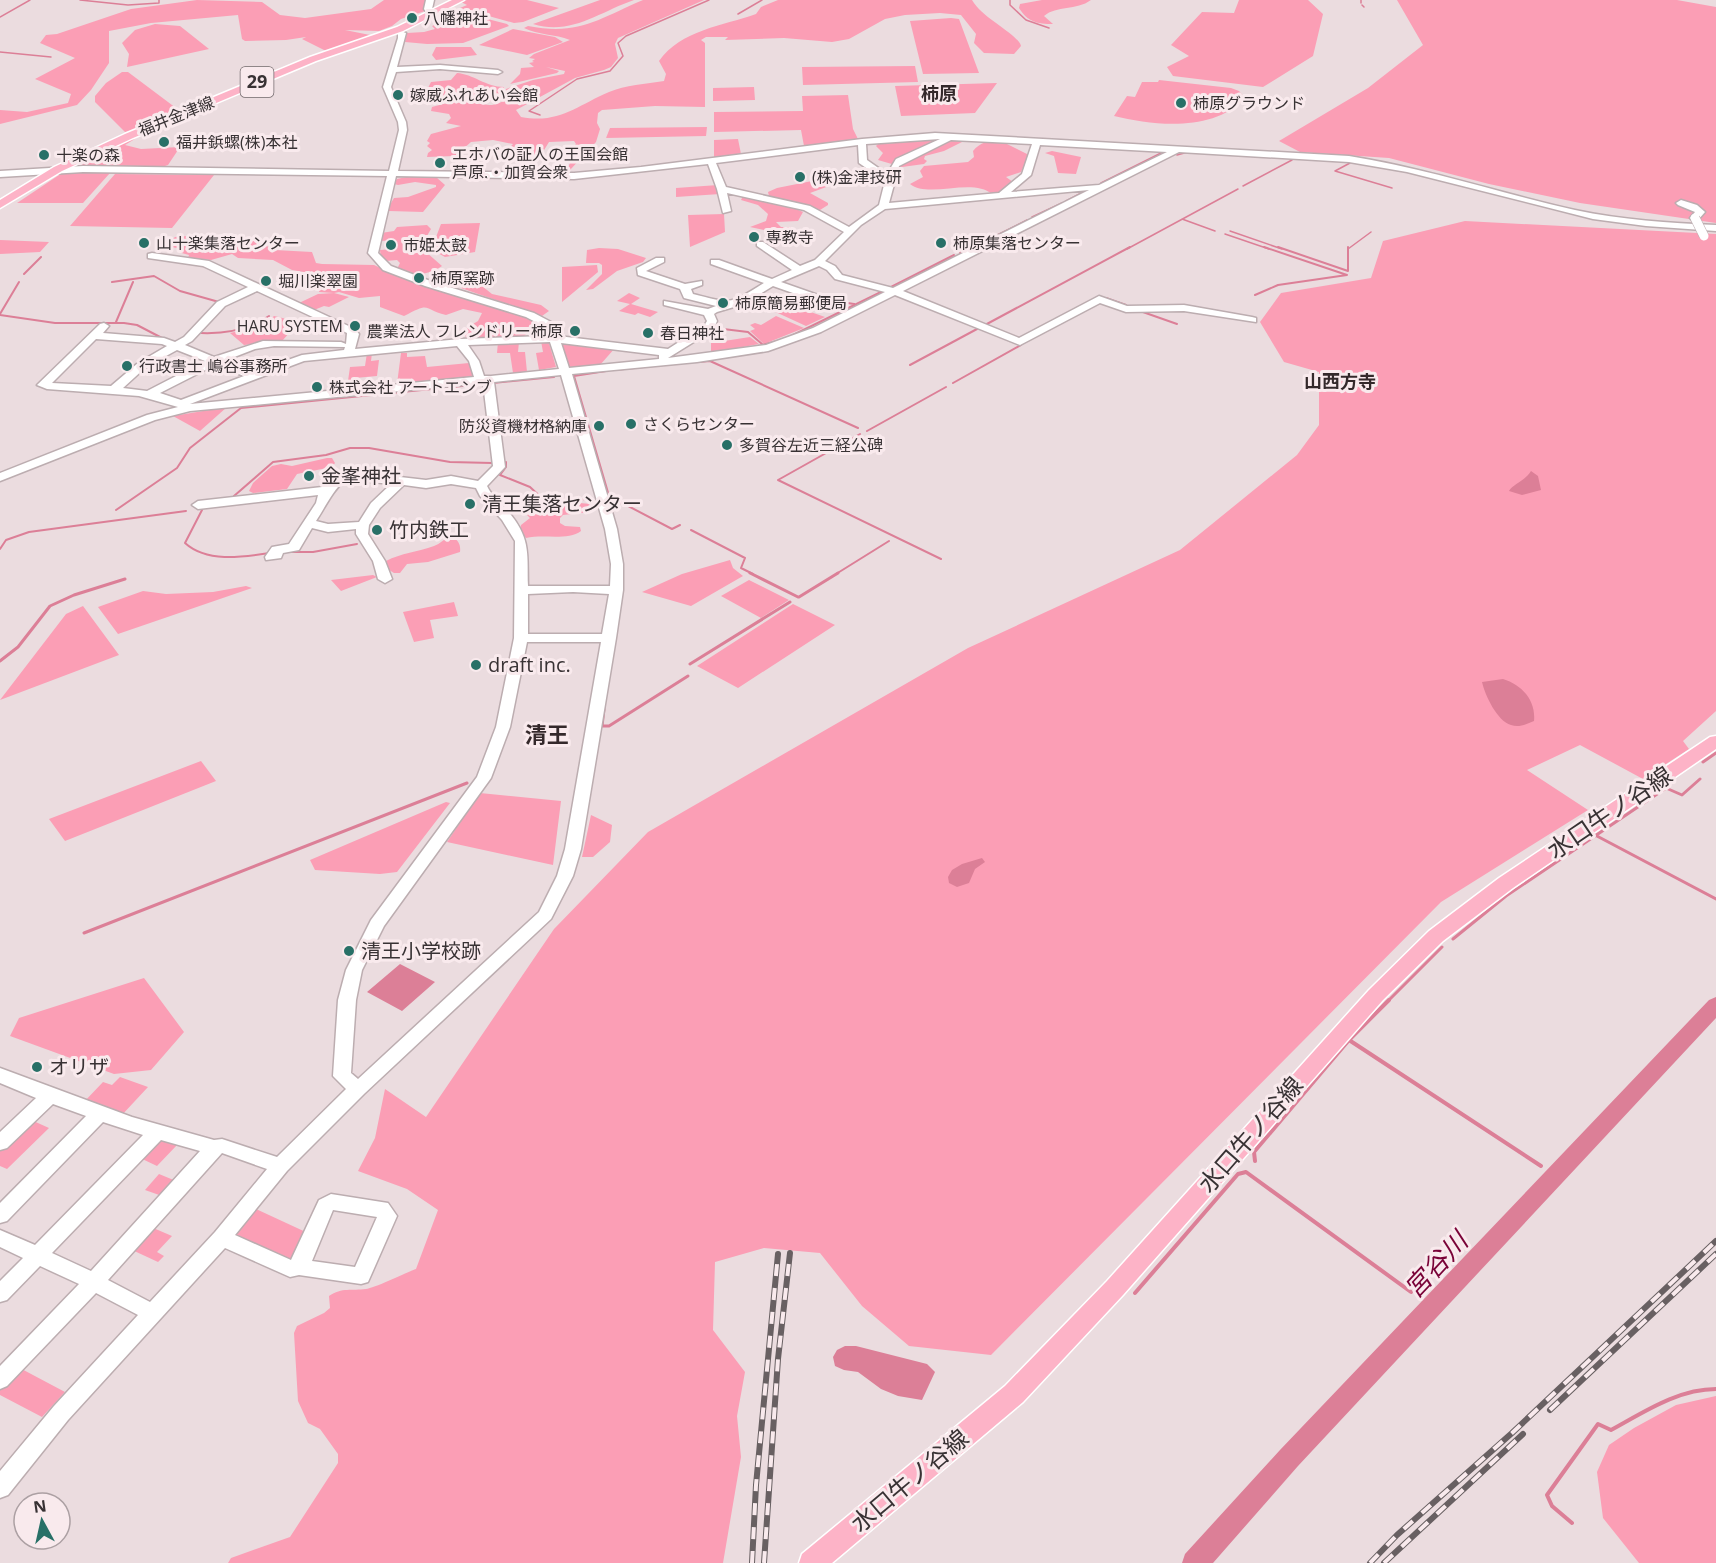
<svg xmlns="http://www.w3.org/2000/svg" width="1716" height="1563" font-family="'Open Sans','Noto Sans JP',sans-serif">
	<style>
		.green { fill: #fb9eb5 }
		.water { fill: #dc7f97 }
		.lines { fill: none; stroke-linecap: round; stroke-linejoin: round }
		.stream-far3 { stroke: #dc7f97; stroke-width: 1.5 }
		.stream-far2 { stroke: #dc7f97; stroke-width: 2 }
		.stream-far1 { stroke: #dc7f97; stroke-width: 3 }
		.stream { stroke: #dc7f97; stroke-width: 4 }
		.river { fill: #dc7f97; fill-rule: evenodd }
		.minor-casing { stroke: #bcadb0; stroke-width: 3 }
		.major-casing { stroke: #fff; stroke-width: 3 }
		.minor { fill: #fff; fill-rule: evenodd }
		.major { fill: #fdb3c7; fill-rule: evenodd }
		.rail-casing { stroke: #686062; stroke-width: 6 }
		.rail { stroke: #f9eaed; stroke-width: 4; stroke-dasharray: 12; stroke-linecap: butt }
		.minor-bridge-casing { stroke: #bcadb0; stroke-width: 10; stroke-linecap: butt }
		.minor-bridge { stroke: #fff; stroke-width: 9 }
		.poi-dot { fill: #287067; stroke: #f9eaed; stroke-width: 2 }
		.labels { text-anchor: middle; stroke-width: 6; stroke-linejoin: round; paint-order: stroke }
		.far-poi-label { font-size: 16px; fill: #383234; stroke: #f9eaed; text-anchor: start }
		.far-street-label { font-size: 16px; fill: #383234; stroke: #f9eaed }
		.shield { fill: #f9eaed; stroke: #72696c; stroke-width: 1.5 }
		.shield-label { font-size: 18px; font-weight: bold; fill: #383234 }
		.far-quarter-label { font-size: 18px; font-weight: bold; fill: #34292b; stroke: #f9eaed }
		.poi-label { font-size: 20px; fill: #383234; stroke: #f9eaed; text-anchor: start }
		.quarter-label { font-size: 22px; font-weight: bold; fill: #34292b; stroke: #f9eaed }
		.near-street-label { font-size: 24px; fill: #383234; stroke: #f9eaed }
		.near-water-label { font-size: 26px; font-style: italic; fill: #790237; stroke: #f9eaed }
	</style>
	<rect width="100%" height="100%" fill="#ebdcdf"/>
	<path class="green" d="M197 0 262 2 280 15 305 18 371 9 384 0H425V11L401 19 392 26 379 31 345 30 375 36 328 52 302 39 306 37 286 40 245 41 242 39 238 15 151 23 109 31V63L91 90 77 105 0 124V110L27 112 68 103 71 94 35 79 75 58 40 43 46 35 57 34 131 9Z
		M467 0H527L559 8 523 22 514 23 460 8 467 5 461 2Z
		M600 0H634C599 12 571 36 533 24Z
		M643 0H704L618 38 615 44 618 58 611 67 604 70 575 78 516 110 521 117C560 124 576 106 609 92 625 85 646 84 664 81L666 74 659 61C681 30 722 26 756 14L761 7 778 0H972C983 19 1018 34 1021 46L1014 54 984 53 974 43 976 34 961 15 940 13 905 15 885 19 849 39 832 42 784 38 725 40 728 37H706L701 40 705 43V107L655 106 602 110 598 113 597 123 600 129 596 142 570 170 568 168 571 160 563 158V156L576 144 574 141 549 142 541 155H507V151L513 144 493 140 471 142 455 156 427 157 428 153 432 150 427 146 430 143 427 141 431 134 461 126 446 123 451 118 449 114 431 111 432 107 469 97 485 98 484 104C492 107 500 103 507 99L506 89 533 80 564 74 565 71 546 67 559 71 557 73 510 84 520 74 521 68 534 67 529 63 534 62 532 61 535 59 529 58 534 54 570 40C555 34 538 35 524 28L528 26C579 36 598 19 643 0Z
		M1042 0H1091C1076 11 1057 5 1044 16L1053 24C1037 24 1028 22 1019 8L1020 4Z
		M1239 0H1308L1323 14 1313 56 1263 87 1173 76 1167 67 1189 56 1171 45 1202 12 1234 13Z
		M1397 0H1677L1716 7V223L1580 203 1489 184 1389 158 1300 152 1279 141 1368 88 1423 45Z
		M445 8 507 24 509 26 463 43 427 44 405 42 407 33 424 32 435 29 432 26 442 22 429 17Z
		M951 18 959 19 979 73 923 74 910 21Z
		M155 24 180 26 209 49 127 67 129 54 122 43 135 30Z
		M513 29 555 37 563 42 527 55 479 45Z
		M436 47H471L477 55 436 60 432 55Z
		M915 66 918 82 803 85 802 67Z
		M122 72H128L180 111 135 131 125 132 95 102V96L106 83Z
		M457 73C473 74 486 87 504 87L502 98 490 101 489 96C469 93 447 108 428 97L427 90 431 82 451 80Z
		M1159 80 1231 88 1239 91 1245 98C1214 132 1155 126 1114 116L1127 96 1135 97 1142 82H1158Z
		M997 83 975 113 901 116 895 86Z
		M754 87 755 100 713 101V88Z
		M848 95 853 129 858 139 804 146 801 130 714 132V112L803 111 802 96Z
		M707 127 706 136 606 138 610 128Z
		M136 136 138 137 125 145 141 149 180 147 168 165 162 167 80 165Z
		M941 137 964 138V141L944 151 925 156 924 159 927 161 924 164 902 167 878 160 883 153 876 146 878 144Z
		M738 139 741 154 714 158V140Z
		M999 140 1029 155 1021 172 1006 177 1013 182 1000 193 992 194C972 177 929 199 910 184L923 177 920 171 924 166 968 162 974 157 973 151C980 142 989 141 999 140Z
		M1052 151 1081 157 1076 174 1058 173 1054 156 1045 153Z
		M62 173H110L83 203H17Z
		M115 174 214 175 172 228 70 226Z
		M406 177H436L445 185 423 212 389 211 388 208 394 198 408 197 436 187V185L415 182 398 185 394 184 397 179Z
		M817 180 829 184V186L810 193 828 203V205L820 210 769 196 768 192 777 188Z
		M718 185 720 194 676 197V188Z
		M743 196 787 205 803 212 798 221 776 222 781 227H791L789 230 773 232 750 227 766 221 768 214 758 205 741 200Z
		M724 214 725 232 690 247 688 215Z
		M1465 221 1716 234V711L1683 741 1689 749 1643 779 1580 745 1527 770 1588 810 1441 902 991 1355 909 1346 862 1306 820 1253 764 1248 715 1262 713 1330 745 1372 737 1416 741 1457 723 1563H228L231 1558 290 1537 338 1463V1454L320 1429 308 1423 298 1401 294 1333 297 1326 324 1313 330 1308 329 1296C342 1287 352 1291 366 1289 375 1288 405 1273 416 1269L438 1210 407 1189 358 1171 375 1138 385 1089 426 1117 554 929 648 832 968 648 1180 550 1297 455 1319 425V372L1284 362 1260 322 1281 293 1371 278 1383 241Z
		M480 223 475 252 445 257 436 252 433 245 441 224Z
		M427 225 431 229 424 241 426 252 442 266C427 276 414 276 397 269L400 263 397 260 386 261 381 259 380 250 395 249 396 240 380 241 381 233 394 231 397 227Z
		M187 236 210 240 244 239 254 240 275 250 312 252 316 263 322 264 374 265 394 274 512 312 540 324V327L529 331 522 338 467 340 463 330 478 321 482 313 463 309 446 315C422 309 432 301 404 316L380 307V296L359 298 339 292 334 293 349 297 329 307 324 306 314 310 299 303 318 294 334 293 319 292 321 282 315 278 316 274 292 270 273 260 238 258 232 254 211 260 188 258 189 255 178 252 177 248 165 246 175 237Z
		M0 240 49 242 40 252 0 254Z
		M599 248 618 249 646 258 643 262 617 271 593 289 586 290 602 274V265L599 263H586L587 250Z
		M597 265 598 272 562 302V267Z
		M471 282 483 283 482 286 492 294 541 305 549 311 542 316 461 288Z
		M629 293 640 298 631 304 658 312 650 317 638 313 635 315 619 311 630 304 617 301Z
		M785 303 825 317 806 326 769 309Z
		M274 316 299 322 282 341 244 345 230 333 263 325Z
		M776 316 804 328 764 344 750 331 755 329 750 325 755 323 761 325Z
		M750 337 759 344 711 353V343Z
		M541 341 549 343 556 367 539 370 536 353 543 352Z
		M498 342H519L518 352H525L527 372 513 373 510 353H497Z
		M560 342 615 348 600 365 568 368Z
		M367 353H372L371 361 379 360 377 376 355 378 354 382H370L369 387 347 388 350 367 365 366Z
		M401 353H407V357L425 356 427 367 469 363 476 377 397 384Z
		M227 407 200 431 173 416Z
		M327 458H332L335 463 332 467 297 474 287 489 253 493 249 491 253 483 272 466 281 464 292 466Z
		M569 502 591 504 590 512 563 515 560 518V523L565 526 580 527 581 531C568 541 544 534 526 538L520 530 521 525 530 518 527 515Z
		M451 536C458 540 461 544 460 552L428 562 407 564 400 573H394L386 568V561C401 553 418 552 434 546 440 544 445 538 451 536Z
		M730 560 733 568 743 576 691 606 642 592 682 574Z
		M373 575 377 577 341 591 331 580Z
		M749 580 789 600 761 618 721 596Z
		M246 586 252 588 118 634 98 607 143 591 166 594 213 592Z
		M454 602 458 616 430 620 434 638 414 642 403 612Z
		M793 604 835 625 738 688 697 666Z
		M83 606 119 655 0 700 66 614Z
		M201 761 216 781 65 841 49 819Z
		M480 793 561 801 553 865 447 842Z
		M446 802 450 803 397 872 380 874 315 870 310 860Z
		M591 815 612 825 610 842 593 857H582Z
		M144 978 184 1032 151 1070 114 1074 10 1036 19 1018Z
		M120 1077 148 1087 121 1116 83 1103 103 1082 112 1085Z
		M29 1119 49 1128 7 1169 0 1166V1146Z
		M163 1139 177 1145 157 1166 138 1157 154 1140Z
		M159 1174 176 1181 162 1196 145 1190Z
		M256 1209 310 1234 300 1258 287 1262 235 1238V1233Z
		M151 1227 172 1236 157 1252 164 1256 158 1262 130 1249Z
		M16 1366 65 1392 42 1417 0 1395V1383Z
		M1716 1396V1563H1639L1603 1518 1597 1472 1609 1445 1634 1428 1676 1405Z"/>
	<path class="water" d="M1531 471 1538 476 1541 490 1522 495 1509 491C1513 484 1525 481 1531 471Z
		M1503 679C1522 685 1536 700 1534 721 1527 724 1519 728 1511 725 1497 721 1485 695 1482 682Z
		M982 858 985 862 975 869 969 883 957 887 949 883 948 877 952 870 962 864Z
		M400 964 435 982 402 1011 367 992Z
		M845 1346H856L927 1364 935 1372 922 1400 898 1396 881 1389 858 1372 844 1370 835 1366 833 1357 837 1350Z"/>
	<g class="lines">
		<path class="stream-far3" d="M80 0 128 5 159 3V0
			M1010 0V5L1026 20 1049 28
			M1361 0V3
			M1362 5 1364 7
			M738 14 762 0
			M0 17 30 0
			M0 52 51 57
			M540 115 529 111 577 79 610 71 623 56 618 43 626 36 709 0
			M1218 154 1299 158
			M1177 155 1188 152
			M1350 163 1335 171 1392 188
			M1101 183 1165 151
			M1243 186 1292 160
			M1066 201 1089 189
			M1032 217 1062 203
			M1182 219 1215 231
			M1230 231 1282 249
			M1225 234 1269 249
			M969 249 1027 220
			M1127 249 1238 189
			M1348 249 1371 232"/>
		<path class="stream-far2" d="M1278 247 1348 271V247
			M960 253 972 247
			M24 274 41 257
			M112 282 154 276 180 291 219 302
			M891 287 954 255
			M1255 295 1278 285 1347 275 1264 247
			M816 298 854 304
			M1106 298 1126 305
			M1140 311 1177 324
			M0 314 19 282
			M0 315 55 323H124L137 325 162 338
			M116 322 133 282
			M985 325 1130 247
			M715 328 748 332 762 344
			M201 333C226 334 248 330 269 316
			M789 337 883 291
			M758 346 777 341
			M698 362 710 361 858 428
			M910 365 977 329
			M615 370 682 363
			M606 371 574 376 609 496 672 529 680 525
			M493 383 554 377
			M953 383 1021 345
			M867 431 946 387
			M860 434 778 480 941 559
			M506 462V467L500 475 530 487 545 501 587 499
			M234 496 273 462 326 455 350 448H369L450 462 492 463
			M116 510 177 468 190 448 241 408 482 384
			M202 510 185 543C207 563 243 557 270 553
			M691 530 745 558 741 568 753 574
			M0 549 6 540 29 532 186 511
			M284 552H313L357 544
			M836 574 889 541"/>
		<path class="stream-far1" d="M750 573 798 597
			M799 597 838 573
			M0 661 18 647 50 606 74 595 125 579
			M690 664 790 602
			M604 709 602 726H609L688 676
			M1703 762 1716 753
			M1595 835 1716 899
			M84 933 467 783
			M1453 939 1506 896 1666 788 1682 795 1700 779
			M1387 1002 1442 947"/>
		<path class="stream" d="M1349 1040 1541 1166
			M1255 1161 1254 1152 1349 1040 1389 1000
			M1135 1293 1238 1174 1246 1172 1411 1292
			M1572 1523 1552 1506 1547 1495 1598 1424 1611 1430C1644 1412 1678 1389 1716 1389"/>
		<path class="river" d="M1716 997V1018L1298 1466 1213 1563H1182L1185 1554 1280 1450 1709 1000Z"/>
		<g class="minor-casing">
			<path id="minor" d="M426 0H434L432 9 434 15H428L424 9Z
				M395 29 406 33 397 67 440 65 498 70 502 72 498 74 440 69 396 72 391 87 406 122 407 130 398 171 574 173 641 167 862 139 935 133 1349 156C1426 168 1499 193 1575 210 1622 220 1669 223 1716 225V231L1646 226 1593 219 1407 172 1349 162 1179 152 903 291 1019 338 1099 296 1127 306 1184 305 1252 317 1256 318V322L1184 311 1126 312 1100 303 1020 345 895 295 821 332 768 351 697 362 572 374 617 529 623 564V590L616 638 581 849 573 876 551 919 364 1094 287 1171 235 1235 291 1260 319 1200 331 1194 388 1203 397 1216 368 1282 361 1284 299 1275 290 1277 225 1248 68 1420 8 1495 0 1498V1471L54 1406 138 1315 96 1293 7 1386 0 1389V1366L79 1284 40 1266 7 1300 0 1302V1281L23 1258 0 1247V1230L35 1245 143 1135 103 1122 7 1221 0 1223V1203L86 1116 53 1104 7 1148 0 1150V1132L36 1098 0 1083V1068L132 1117 214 1140 222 1139 277 1157 346 1089 333 1076 338 1000 346 970 371 920 477 777 496 727 514 638 515 541 502 520 480 496 476 488 451 484 426 488 404 485 380 508 369 525 368 534 385 561 392 579 385 583 378 579 373 561 356 534V529L328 532 312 528 299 550 283 553 281 558 266 560 265 557 272 547 289 544 316 503 318 495 198 509 192 505 198 501 322 487 338 473 348 471 426 480 451 476 478 481 493 466 483 383 190 411 155 420 0 481V473L147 415 178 407 139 396 47 389 37 385 100 324 104 323 109 326 103 333 164 338 175 342 184 337 217 302 248 287 203 266 148 258V254L152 253 209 261 355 329 359 334 355 349 460 339 547 336 543 326 526 317 425 286 383 270 368 253 387 176 83 172 0 177V171L83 166 389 171 399 130 398 122 383 87 398 38V34L391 31ZM940 139 896 159 887 174 867 160 866 144ZM951 140 1032 144 1022 174 999 193 889 203 899 166ZM858 145 859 163 885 181 879 205 849 227 810 206 726 187 716 163ZM1040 145 1167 152 1099 185 1011 192 1031 175ZM708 164 717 189 723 213 731 211 727 193 804 210 844 232 815 260 800 266 763 242H757V246L792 270 772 279 719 260H711V264L764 283C728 305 733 304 693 294L691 289 702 285V281L685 284 646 271 664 262V258H656L637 268 638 275 680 289 684 298 716 306 708 309 664 301V305L704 315 707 321 704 326 668 349 558 336 551 322 534 313 433 282 391 266 378 253 396 176 574 179ZM1089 190 893 288 842 275 835 266 825 261 861 225 885 209ZM819 266 827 270 835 279 885 292 813 328 766 345 668 358 713 330 717 321 714 314 717 312 744 304 773 286 810 299H818V295L781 282ZM257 291 347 333 346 344 341 342 263 341 214 357 185 345 192 341 225 306ZM96 339 162 344 167 346 138 363 111 386 52 383ZM550 342 559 369 491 376H484L479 361 468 345ZM561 343 659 355V359L569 368ZM274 346 345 347 344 350 302 355 254 372 224 361 255 349ZM457 346 469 361 474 377 190 404 304 361ZM177 350 205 361 147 391 123 388 146 367ZM215 365 244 376 181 400 160 393ZM561 375 605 529 611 564 610 586H528C527 556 531 540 511 515 503 505 492 497 487 486L505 467 494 382ZM346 479 391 484 371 503 359 522 328 524 316 521C326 506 332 491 346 479ZM573 592 609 594 602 634H528V594ZM527 642H601L565 849 557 876 539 912 358 1079 351 1073 356 1000 362 970 384 926 491 778 510 727ZM161 1140 200 1151 91 1271 52 1253ZM222 1153 267 1169 215 1232 150 1302 108 1280ZM333 1210 377 1217 355 1267 312 1261Z
				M1681 200 1697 205 1705 212 1698 220H1692L1690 218 1695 212 1678 205 1676 203Z"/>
		</g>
		<g class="major-casing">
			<path id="major" d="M452 0H464L403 31 316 61 133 138 62 171 0 208V200L54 167 125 134 310 57 397 27Z
				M1716 736V749L1513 888 1443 941 1383 1000 1123 1295 1023 1402 832 1563H799L802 1554 1005 1386 1107 1281 1369 990 1429 931 1499 878 1710 737Z"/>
		</g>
		<use href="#minor" class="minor"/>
		<use href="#major" class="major"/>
		<g class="rail-casing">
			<path id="rail" d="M1550 1410 1716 1254
				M752 1563 756 1485 778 1254
				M764 1563 778 1359 790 1253
				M1370 1563 1397 1535 1512 1433 1716 1241
				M1384 1563 1523 1434"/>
		</g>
		<use href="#rail" class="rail"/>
		<g class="minor-bridge-casing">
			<path id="minor-bridge" d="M1695 218 1704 236"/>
		</g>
		<use href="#minor-bridge" class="minor-bridge"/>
	</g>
	<g class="poi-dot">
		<circle cx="412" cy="18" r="6"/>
		<circle cx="398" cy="95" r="6"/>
		<circle cx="1181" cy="103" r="6"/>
		<circle cx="164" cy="142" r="6"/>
		<circle cx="44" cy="155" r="6"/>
		<circle cx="440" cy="163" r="6"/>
		<circle cx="800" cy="177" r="6"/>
		<circle cx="754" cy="237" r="6"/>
		<circle cx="144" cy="243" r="6"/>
		<circle cx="941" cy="243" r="6"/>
		<circle cx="391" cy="245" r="6"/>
		<circle cx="419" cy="278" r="6"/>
		<circle cx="266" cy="281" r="6"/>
		<circle cx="723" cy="303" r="6"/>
		<circle cx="355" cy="326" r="6"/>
		<circle cx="575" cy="331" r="6"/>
		<circle cx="648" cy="333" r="6"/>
		<circle cx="127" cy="366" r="6"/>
		<circle cx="317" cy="387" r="6"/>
		<circle cx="631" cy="424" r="6"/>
		<circle cx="599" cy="426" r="6"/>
		<circle cx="727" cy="445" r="6"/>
		<circle cx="309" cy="476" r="6"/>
		<circle cx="470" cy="504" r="6"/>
		<circle cx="377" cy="530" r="6"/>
		<circle cx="476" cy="665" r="6"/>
		<circle cx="349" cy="951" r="6"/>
		<circle cx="37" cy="1067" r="6"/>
	</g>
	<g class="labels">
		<g class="far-poi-label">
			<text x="424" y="24">八幡神社</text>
			<text x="410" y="101">嫁威ふれあい会館</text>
			<text x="1193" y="109">柿原グラウンド</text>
			<text x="176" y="148">福井鋲螺(株)本社</text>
			<text x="452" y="160">エホバの証人の王国会館<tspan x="452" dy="18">芦原.・加賀会衆</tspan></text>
			<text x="56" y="161">十楽の森</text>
			<text x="812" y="183">(株)金津技研</text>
			<text x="766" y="243">専教寺</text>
			<text x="156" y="249">山十楽集落センター</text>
			<text x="953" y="249">柿原集落センター</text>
			<text x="403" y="251">市姫太鼓</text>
			<text x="431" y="284">柿原窯跡</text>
			<text x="278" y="287">堀川楽翠園</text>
			<text x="735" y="309">柿原簡易郵便局</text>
			<text x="343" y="332" text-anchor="end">HARU SYSTEM</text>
			<text x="563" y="337" text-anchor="end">農業法人 フレンドリー柿原</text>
			<text x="660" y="339">春日神社</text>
			<text x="139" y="372">行政書士 嶋谷事務所</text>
			<text x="329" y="393">株式会社 アートエンブ</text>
			<text x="643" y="430">さくらセンター</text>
			<text x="587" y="432" text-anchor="end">防災資機材格納庫</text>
			<text x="739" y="451">多賀谷左近三経公碑</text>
		</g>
		<g class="far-street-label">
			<text transform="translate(176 116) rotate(-22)" y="6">福井金津線</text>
		</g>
		<rect class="shield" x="240.5" y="67" width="33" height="30" rx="4.5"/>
		<g class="shield-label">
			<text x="257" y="88">29</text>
		</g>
		<g class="far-quarter-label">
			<text x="939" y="100">柿原</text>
			<text x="1340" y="388">山西方寺</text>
		</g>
		<g class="poi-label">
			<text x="321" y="483">金峯神社</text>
			<text x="482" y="511">清王集落センター</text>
			<text x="389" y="537">竹内鉄工</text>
			<text x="488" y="672">draft inc.</text>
			<text x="361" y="958">清王小学校跡</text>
			<text x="49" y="1074">オリザ</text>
		</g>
		<g class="quarter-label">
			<text x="547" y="743">清王</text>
		</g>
		<g class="near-street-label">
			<text transform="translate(1610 813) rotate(-34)" y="8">水口牛ノ谷線</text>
			<text transform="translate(1251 1135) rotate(-49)" y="8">水口牛ノ谷線</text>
			<text transform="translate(910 1481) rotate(-40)" y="8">水口牛ノ谷線</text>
		</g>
		<g class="near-water-label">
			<text transform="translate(1436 1265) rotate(-47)" y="9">宮谷川</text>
		</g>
	</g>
	<g transform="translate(42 1521) rotate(352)"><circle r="28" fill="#f9eaed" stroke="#aca0a3" stroke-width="1.5"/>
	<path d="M0-4.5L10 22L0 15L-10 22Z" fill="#287067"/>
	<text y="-9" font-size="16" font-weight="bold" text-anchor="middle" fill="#383234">N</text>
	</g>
</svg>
